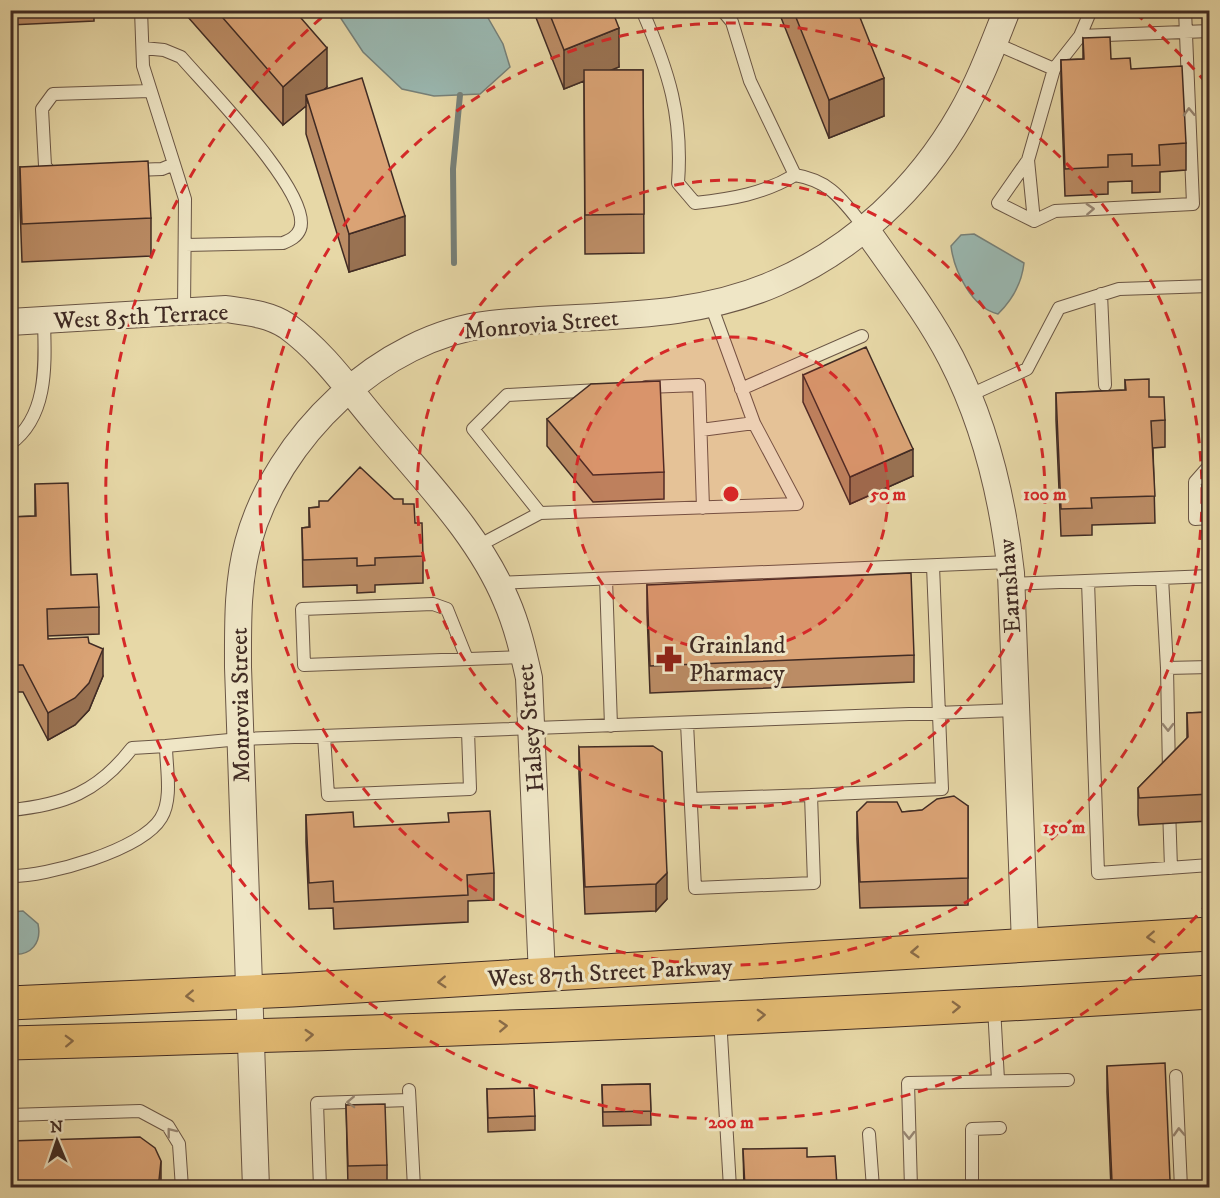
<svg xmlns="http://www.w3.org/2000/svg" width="1220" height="1198" font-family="'IM FELL DW Pica',serif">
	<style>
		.water { fill: #9ab8b1; stroke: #768079; stroke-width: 1.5 }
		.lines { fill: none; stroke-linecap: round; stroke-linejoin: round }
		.stream { stroke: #768079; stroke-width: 6 }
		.service-casing { stroke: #6a5645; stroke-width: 14 }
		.minor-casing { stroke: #6a5645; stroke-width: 28 }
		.primary-casing { stroke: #402b24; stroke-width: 35 }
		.service { stroke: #efe6c6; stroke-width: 12 }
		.minor { stroke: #efe6c6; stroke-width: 26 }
		.primary { stroke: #e4bc74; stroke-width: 33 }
		.wall { fill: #bb8c65; stroke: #402b24; stroke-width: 1.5 }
		.shaded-wall { fill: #997252; stroke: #402b24; stroke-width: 1.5 }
		.building { fill: #daa375; stroke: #402b24; stroke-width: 1.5 }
		.oneway { stroke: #988875 }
		.oneway2 { stroke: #8a6c48 }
		.ring { fill: none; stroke: #d62828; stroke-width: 3; stroke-dasharray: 10 8 }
		.labels { text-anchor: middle; stroke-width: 6; stroke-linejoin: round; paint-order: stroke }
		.street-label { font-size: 24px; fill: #402b24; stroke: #efe6c6 }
		.poi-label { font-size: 24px; fill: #402b24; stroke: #efe6c6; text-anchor: start }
		.centre { fill: #d62828; stroke: #efe6c6; stroke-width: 3 }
		.ring-label { font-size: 18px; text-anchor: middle; font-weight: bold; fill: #d62828; stroke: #efe6c6; stroke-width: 6; stroke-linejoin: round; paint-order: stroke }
	</style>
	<rect width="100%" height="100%" fill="#e7d8a7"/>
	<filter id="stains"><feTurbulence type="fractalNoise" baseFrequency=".00333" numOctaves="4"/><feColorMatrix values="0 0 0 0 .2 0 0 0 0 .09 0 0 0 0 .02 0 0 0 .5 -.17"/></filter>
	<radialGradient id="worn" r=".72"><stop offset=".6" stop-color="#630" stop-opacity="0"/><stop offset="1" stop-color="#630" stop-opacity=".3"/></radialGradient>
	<path class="water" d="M336 11H484L503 44 510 67 480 94 434 96 402 89 363 52Z
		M974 234 1024 263C1022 282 1012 300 998 314 972 308 954 271 951 246L961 235Z
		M23 911 38 924C42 943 31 956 12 954L11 912Z"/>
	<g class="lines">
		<path class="stream" d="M454 263 453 169 460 95"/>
		<g class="service-casing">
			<path id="service" d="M141 10 143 66 174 164
				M642 10C669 72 683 116 678 183L695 203C732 199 763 194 795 175 831 181 842 200 865 228
				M722 10 732 22 750 81 795 175
				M1080 36 1210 31
				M994 43 1054 69 1028 160 998 203 1034 221 1028 160
				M143 48 164 50 181 57C205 85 313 194 300 229 297 237 290 240 283 243L185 245
				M1054 69 1080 36 1091 10
				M135 170 162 169 174 164 185 199 184 310
				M58 173 52 174 45 166 42 109 53 94 150 91
				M1034 221 1055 211 1193 204 1185 10
				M1101 294 1105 385
				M646 387 699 385 703 508
				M741 389 862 336
				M968 396 1027 369 1059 308 1119 289 1210 286
				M701 430 754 423
				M10 444C49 416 45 362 44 321
				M1210 465 1195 482V519L1210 518
				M540 513 473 429 507 395 599 390
				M476 547 540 513 797 504 754 423 711 305
				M1162 578 1167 668 1210 667
				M606 579 611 726
				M1088 581 1098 873 1210 865
				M497 583 1010 562
				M1011 584 1210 576
				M467 659 447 609 433 604 302 609 304 665 524 657
				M1167 668 1169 772
				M687 723 695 888 814 883 811 795 691 799
				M324 736 328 795 470 789 468 731
				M811 795 942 789 933 566
				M1169 808 1171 868
				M10 810C64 805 98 792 132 748L166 746
				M10 876C46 877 142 850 161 818 173 799 166 767 166 746L240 739 1016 710
				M994 1007 998 1080
				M720 1018 730 1188
				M1176 1076 1181 1188
				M409 1090 414 1188
				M10 1115 140 1111 168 1126 179 1144 182 1188
				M869 1134 873 1188
				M320 1188 317 1103 409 1100
				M911 1188 908 1083 1068 1080
				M972 1188V1129L1000 1128"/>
		</g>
		<g class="minor-casing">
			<path id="minor" d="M865 228C894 270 927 312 951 358 985 424 1003 499 1011 573L1025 944
				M10 322 226 309C247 312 269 314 287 326 323 352 349 390 377 423 422 478 478 533 506 600 517 625 523 651 529 678L542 976
				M256 1188 238 667C238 625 237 583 248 543 276 438 381 336 491 324 588 313 685 323 776 283 854 249 919 188 961 114 980 81 993 45 1007 10"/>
		</g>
		<g class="primary-casing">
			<path id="primary" d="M10 1003 292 990 1210 934
				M10 1043C410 1032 810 1018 1210 992"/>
		</g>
		<use href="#service" class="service"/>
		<use href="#minor" class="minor"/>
		<use href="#primary" class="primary"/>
	</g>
	<path class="wall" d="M10 10H94V21L10 25Z
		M187 10H294L327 87 324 89 405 255 349 272 306 134V106L283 125 187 16Z
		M533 10H612L619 67 610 70H643L644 253 585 254 584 81 564 89Z
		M778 10H857L884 116 829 138Z
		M10 32 16 160V199H10Z
		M1083 38 1111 59 1131 69 1186 143V170L1160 172V192L1132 193V181L1108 182V194L1065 196 1061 87V60L1083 59Z
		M20 167 151 218V256L22 262 20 206Z
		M803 375 913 476 850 504 803 402Z
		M1125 380 1149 397 1165 420V447L1153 448 1155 523 1092 525V535L1061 536 1056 420V393L1125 390Z
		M547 419 664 472V499L593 502 547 446Z
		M35 484 71 575 99 607V634L47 636 48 639 89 643 103 676 89 710 75 725 48 740 23 692H10V517L35 516Z
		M394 499 415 523 423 556V583L375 585V592L357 593V585L303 587 302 528 309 527V508Z
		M647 585 914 655V682L650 693 647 612Z
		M1209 712V821L1139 825 1138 815V788L1187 738V713Z
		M579 747 667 899 656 911 585 914 579 774Z
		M968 806V905L860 908 857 839V812H902Z
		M306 815 354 827 494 873V900L468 901V922L334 929 333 908 309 909 306 842Z
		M1107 1066 1170 1180V1188H1111L1107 1092Z
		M650 1084 651 1125 603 1126 602 1085Z
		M487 1089 535 1116V1130L488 1132Z
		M346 1105 387 1165V1185L348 1186Z
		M743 1149 807 1157 837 1186 859 1188H744Z"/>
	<path class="shaded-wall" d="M619 28V67L564 89V50Z
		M327 48V87L308 103 306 95V106L283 125V87Z
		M884 78V116L829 138V100Z
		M405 216V255L349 272V234Z
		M913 449V476L850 504V477Z
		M103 649V676L89 710 75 725 48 740V713Z
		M667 873V899L656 911V884Z
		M161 1161V1188H151Z"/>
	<path class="building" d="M216 10H294L327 48 283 87Z
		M548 10H612L619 28 564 50Z
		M793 10H857L884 78 829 100Z
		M10 32H12L16 160H10Z
		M1110 37 1111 59 1130 58 1131 69 1182 66 1186 143 1159 145 1160 165 1132 166V154L1108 155V167L1065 169 1061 60 1084 59 1083 38Z
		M584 70H643L644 214 585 215Z
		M362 78 405 216 349 234 306 95Z
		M148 161 151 218 22 224 20 167Z
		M866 347 913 449 850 477 803 375Z
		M1149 379V397H1164L1165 420 1151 421 1155 496 1091 498 1092 508 1061 509 1056 393 1126 390 1125 380Z
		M660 381 664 472 593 475 547 419 591 384Z
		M360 467 394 499H403V504H414L415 523H422L423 556 375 558V565L357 566V558L303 560 302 528 310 527 309 508 319 507V501H328Z
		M68 483 71 575 97 574 99 607 47 609 48 639 88 637 89 643 103 649 89 683 75 698 48 713 23 665H10V517L36 516 35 484Z
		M911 573 914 655 650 666 647 585Z
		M1209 712V794L1139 798 1138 788 1188 737 1187 713Z
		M653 746 662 752 667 873 656 884 585 887 579 747Z
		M954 796 968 806V878L860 882 857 812 867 802H897L902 812 922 810 937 799Z
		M490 811 494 873 467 875 468 895 334 902 333 881 309 883 306 815 353 812 354 827 449 822 448 813Z
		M1165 1063 1170 1180 1112 1182 1107 1066Z
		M650 1084 651 1111 603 1112 602 1085Z
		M534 1088 535 1116 488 1118 487 1089Z
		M385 1104 387 1165 348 1166 346 1105Z
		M140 1137 155 1148 161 1161 159 1180 151 1188H10V1141Z
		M807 1148V1157L835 1156 837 1186 859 1185V1188H745L743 1149Z"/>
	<defs><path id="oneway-chevron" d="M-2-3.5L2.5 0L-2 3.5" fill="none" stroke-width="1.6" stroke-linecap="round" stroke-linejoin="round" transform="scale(1.5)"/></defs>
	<g class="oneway">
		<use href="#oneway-chevron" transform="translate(1189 112) rotate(-92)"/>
		<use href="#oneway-chevron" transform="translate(1090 209) rotate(-3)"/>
		<use href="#oneway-chevron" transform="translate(1168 727) rotate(89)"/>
		<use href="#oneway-chevron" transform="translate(351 1102) rotate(178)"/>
		<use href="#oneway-chevron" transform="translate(171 1132) rotate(-128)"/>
		<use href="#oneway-chevron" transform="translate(1179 1132) rotate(-93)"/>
		<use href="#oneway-chevron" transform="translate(909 1135) rotate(89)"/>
	</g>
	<g class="oneway2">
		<use href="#oneway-chevron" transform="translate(1151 937) rotate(177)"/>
		<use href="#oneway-chevron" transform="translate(915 952) rotate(176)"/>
		<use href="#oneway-chevron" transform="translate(442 982) rotate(177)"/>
		<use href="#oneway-chevron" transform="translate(190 996) rotate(177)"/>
		<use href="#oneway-chevron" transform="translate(956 1007) rotate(-2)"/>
		<use href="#oneway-chevron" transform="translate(761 1015) rotate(-2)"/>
		<use href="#oneway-chevron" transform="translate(503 1026) rotate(-3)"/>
		<use href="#oneway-chevron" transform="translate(309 1035) rotate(-3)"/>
		<use href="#oneway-chevron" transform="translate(69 1041) rotate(-2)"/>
	</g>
	<circle cx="731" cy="494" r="157" fill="#d62828" fill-opacity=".12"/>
	<g class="ring">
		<circle cx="731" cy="494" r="157"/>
		<circle cx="731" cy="494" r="314"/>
		<circle cx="731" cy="494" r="471"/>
		<path d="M1209 902A628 628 0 1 1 327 13M1135 13A628 628 0 0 1 1209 86"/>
	</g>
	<defs>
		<g id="pharmacy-bare" transform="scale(2.07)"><path d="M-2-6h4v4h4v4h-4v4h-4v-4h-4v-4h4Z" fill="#8f2418" stroke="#efe6c6" stroke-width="2.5" paint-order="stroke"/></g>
	</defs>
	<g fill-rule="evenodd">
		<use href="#pharmacy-bare" x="669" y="659"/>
	</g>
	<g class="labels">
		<g class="street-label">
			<text transform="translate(141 316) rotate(-3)" y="8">West 85th Terrace</text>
			<text transform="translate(541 324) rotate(-5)" y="8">Monrovia Street</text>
			<text transform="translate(1009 586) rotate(-94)" y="8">Earnshaw</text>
			<text transform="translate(240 705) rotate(-91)" y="8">Monrovia Street</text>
			<text transform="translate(530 728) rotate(-95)" y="8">Halsey Street</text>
			<text transform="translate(610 972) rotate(-3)" y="8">West 87th Street Parkway</text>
		</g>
		<g class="poi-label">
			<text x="689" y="653">Grainland<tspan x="689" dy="28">Pharmacy</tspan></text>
		</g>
	</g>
	<circle cx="731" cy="494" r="9" class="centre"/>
	<g class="ring-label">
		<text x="888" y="500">50 m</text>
		<text x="1045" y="500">100 m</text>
		<text x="1064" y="833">150 m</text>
		<text x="731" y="1128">200 m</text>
	</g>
	<rect width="1220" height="1198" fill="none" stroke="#e7d8a7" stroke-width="36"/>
	<rect x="12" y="12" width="1196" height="1174" fill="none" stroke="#402b24" stroke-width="3"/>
	<rect x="18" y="18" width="1184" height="1162" fill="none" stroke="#402b24" stroke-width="1.5"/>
	<g transform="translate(57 1141) rotate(358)" stroke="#efe6c6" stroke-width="4.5" paint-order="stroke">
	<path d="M0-4.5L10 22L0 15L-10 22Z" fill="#402b24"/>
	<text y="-9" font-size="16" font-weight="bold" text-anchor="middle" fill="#402b24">N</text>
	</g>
	<rect width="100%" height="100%" filter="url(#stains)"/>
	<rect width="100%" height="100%" fill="url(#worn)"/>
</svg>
